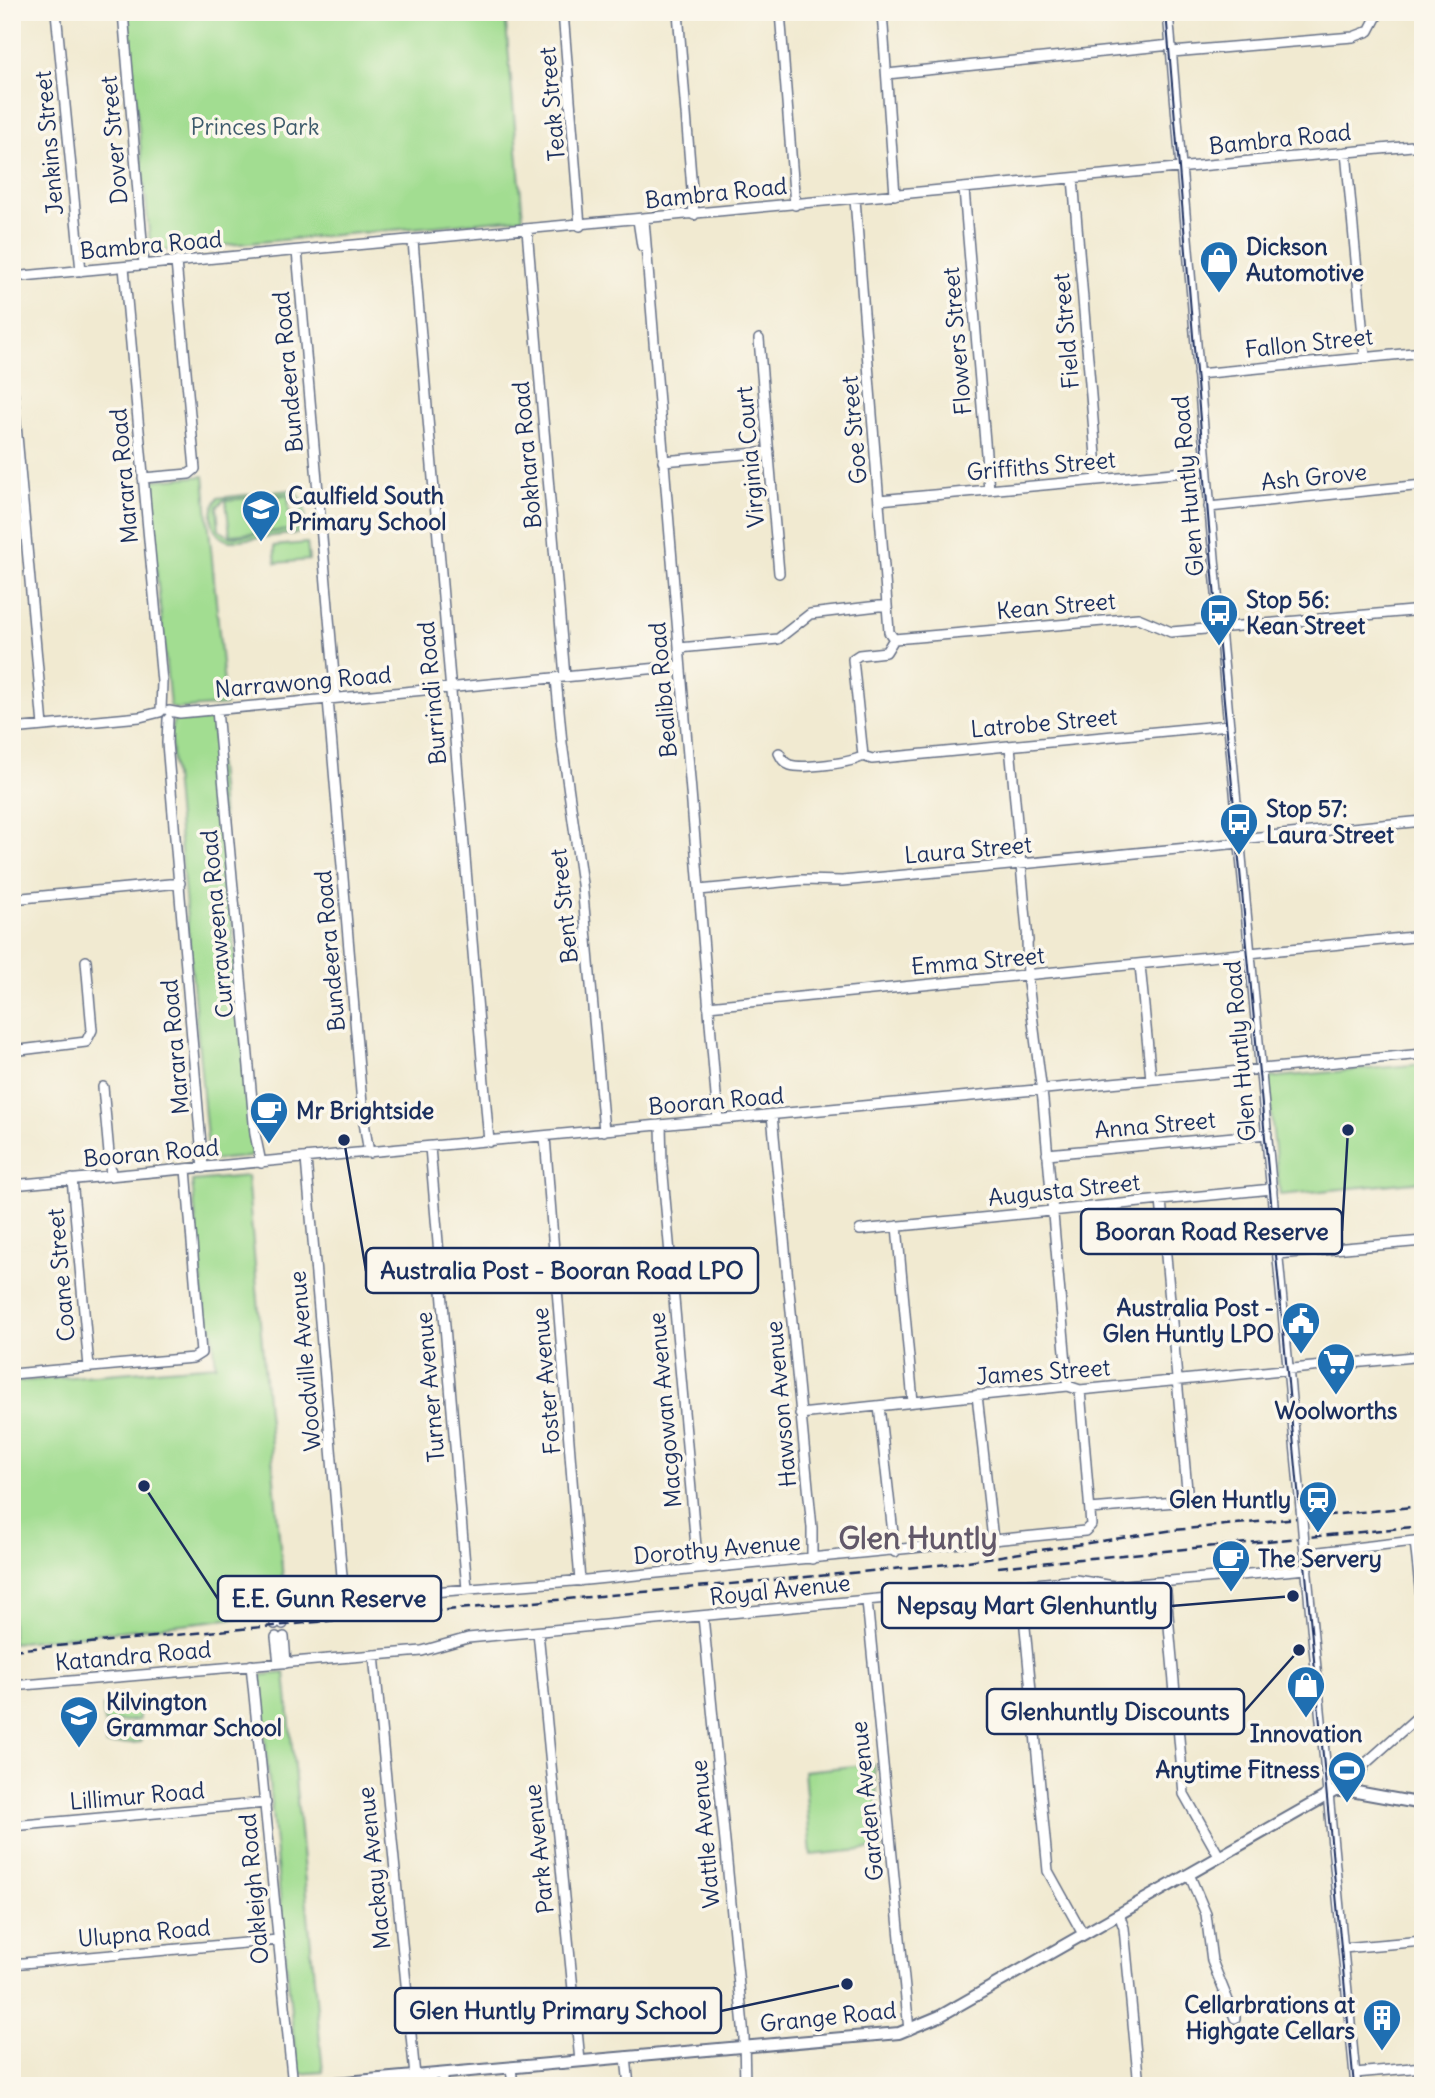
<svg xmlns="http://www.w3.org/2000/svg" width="1435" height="2098" font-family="Delius,sans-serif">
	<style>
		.green { fill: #a2dd91; stroke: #5e8678; stroke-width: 2; fill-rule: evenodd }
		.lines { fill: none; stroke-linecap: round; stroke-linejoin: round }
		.minor-casing { stroke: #667086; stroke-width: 12 }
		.major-casing { stroke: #667086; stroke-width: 14 }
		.minor { stroke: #fff; stroke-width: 9 }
		.major { stroke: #fff; stroke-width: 10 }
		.tram { stroke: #1b2f5e; stroke-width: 2 }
		.rail { stroke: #1b2f5e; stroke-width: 2.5; stroke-dasharray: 10 5; stroke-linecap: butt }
		.minor-bridge-casing { stroke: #667086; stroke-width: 12; stroke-linecap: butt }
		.minor-bridge { stroke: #fff; stroke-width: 9 }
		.labels { text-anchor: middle; stroke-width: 7; stroke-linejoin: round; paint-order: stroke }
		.street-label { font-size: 23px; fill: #1b2f5e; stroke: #fbf7ec }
		.park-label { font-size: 23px; fill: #3d5a6b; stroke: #fbf7ec }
		.poi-label { font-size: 23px; font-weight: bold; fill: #1b2f5e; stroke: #fbf7ec; text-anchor: start }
		.district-label { font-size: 30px; font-weight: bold; fill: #625869; stroke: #fbf7ec }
		.leader { fill: none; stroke: #1b2f5e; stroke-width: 2.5 }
		.callout-dot { fill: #1b2f5e; stroke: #fbf7ec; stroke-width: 2.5 }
		.callout { fill: #fbf7ec; stroke: #1b2f5e; stroke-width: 2.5 }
		.callout-label { font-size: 24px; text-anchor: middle; font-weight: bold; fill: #1b2f5e }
	</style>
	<rect width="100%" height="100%" fill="#fbf7ec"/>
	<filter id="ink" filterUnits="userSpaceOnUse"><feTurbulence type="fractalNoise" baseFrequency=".0143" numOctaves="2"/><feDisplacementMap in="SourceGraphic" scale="14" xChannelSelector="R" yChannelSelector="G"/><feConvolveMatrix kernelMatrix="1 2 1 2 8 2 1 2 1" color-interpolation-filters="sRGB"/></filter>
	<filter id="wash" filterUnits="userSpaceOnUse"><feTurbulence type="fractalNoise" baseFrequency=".00686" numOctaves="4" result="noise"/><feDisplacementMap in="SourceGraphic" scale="28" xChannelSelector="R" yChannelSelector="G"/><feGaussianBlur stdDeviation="1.57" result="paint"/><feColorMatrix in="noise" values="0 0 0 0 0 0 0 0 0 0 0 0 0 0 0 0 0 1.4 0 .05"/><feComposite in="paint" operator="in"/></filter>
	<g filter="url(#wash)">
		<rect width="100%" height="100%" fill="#f1ead1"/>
		<path class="green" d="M127 12H505L523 218 151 252Z
			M204 476 226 705 175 709 170 706 148 486 154 480Z
			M291 490C306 497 310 520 299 533L231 541C211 539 207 512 218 498ZM288 494 299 501 301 520 297 529 230 537 219 530 217 507 224 500Z
			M288 495 291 530 230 535 226 500Z
			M307 543 309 560 276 563 274 546Z
			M208 715 214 723 253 1153 249 1157 213 1160 208 1149 170 732 174 720Z
			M1423 1064V1181L1280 1195 1267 1078Z
			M247 1176 284 1591 263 1615 12 1643V1382L216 1365 212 1327H206L192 1181Z
			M285 1673 323 2072 297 2074 260 1688 262 1675Z
			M138 1703 139 1720 104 1723 103 1706Z
			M139 1725 141 1742 106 1745 105 1728Z
			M874 1764 882 1848 811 1855 804 1771Z"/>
	</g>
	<g filter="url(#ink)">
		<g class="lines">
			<g class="minor-casing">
				<path id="minor" d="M56 12 81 271
					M123 12 144 265
					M563 12 580 226
					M678 12 694 215
					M780 12 795 205
					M882 12 895 195
					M1168 12 1220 629 1301 1508
					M1172 52 1353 37 1369 31 1379 12
					M887 74 1171 45
					M1346 152 1365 357
					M1073 178 1098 480
					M964 189 989 490
					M855 199 887 605 889 632 894 639
					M638 220 642 246
					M644 220 718 1120
					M527 230 565 677
					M413 241 489 1142
					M297 251 336 698
					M124 267 162 682 161 711
					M12 277 1423 145
					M759 339 779 573
					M1198 374 1423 352
					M12 380 43 726
					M663 461 769 452
					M143 478 189 474 195 469 176 262
					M879 500 1206 470
					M1209 507 1423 485
					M894 639 1138 618 1171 632 1423 610
					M679 648 778 639 810 614 887 605
					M556 678 562 743 582 884 604 1131
					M328 699 363 1116 369 1153
					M217 710 255 1134 261 1163
					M169 711 180 713 680 666
					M168 719 167 743 203 1168
					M12 729 140 717 160 712
					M1010 746 1028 941
					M779 753C782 759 784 763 790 765 803 769 852 763 863 756
					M863 756 872 759 1229 725
					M863 756 853 659 859 655 886 652 894 639
					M1239 839 1423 821
					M699 890 802 880 842 881 1240 843
					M12 899 180 883
					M1027 937 1028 983 1043 1100 1068 1386
					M1140 965 1151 1079
					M708 1006 1423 936
					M12 1051 86 1042 92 1030 86 961
					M103 1087 111 1176
					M772 1115 812 1528V1559
					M661 1125 662 1164 698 1569
					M545 1137 580 1581
					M430 1147 467 1589
					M1047 1154 1267 1134
					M306 1159 344 1599
					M72 1179 89 1367
					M12 1185 1423 1054
					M897 1226 913 1402
					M860 1230 1272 1189
					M1278 1254 1423 1241
					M12 1374 193 1358 201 1353 186 1169
					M977 1395 993 1540
					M879 1406 895 1552
					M800 1414 1068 1386 1080 1390 1423 1356
					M1090 1509 1188 1501 1161 1200
					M1415 1541 1423 1616
					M1304 1543 1356 2086
					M1306 1558 1319 1552 1423 1540
					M1165 1581 1184 1794 1219 1856
					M1021 1585 1048 1871 1083 1934
					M867 1601 909 2030
					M703 1616 744 2037 745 2086
					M275 1624 280 1610 293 1603 586 1580 1085 1531 1091 1525 1080 1390
					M283 1624 285 1615 294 1606
					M538 1632 580 2061
					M276 1637 279 1663
					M284 1637 286 1663
					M374 1655 415 2076
					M251 1665 293 2086
					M12 1686 422 1651 468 1638 1076 1580 1114 1586 1307 1569
					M1351 1791 1365 1764 1423 1712
					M12 1826 266 1803
					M1189 1874 1206 1914 1212 1961 1235 2018
					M1119 1914 1124 1928 1139 2086
					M1343 1948 1423 1941
					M12 1964 278 1940
					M626 2057 629 2086
					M511 2068 513 2086
					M1355 2073 1423 2067
					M443 2074V2086"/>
			</g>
			<g class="major-casing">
				<path id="major" d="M301 2086 899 2033 940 2016 1335 1791H1351L1423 1804"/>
			</g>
			<use href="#minor" class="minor"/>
			<use href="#major" class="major"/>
			<path class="tram" d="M1166 12 1219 647 1354 2086"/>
			<path class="rail" d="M998 1567 1423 1526
				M12 1650 948 1564 1174 1530 1423 1506"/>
			<g class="minor-bridge-casing">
				<path id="minor-bridge" d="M1301 1508 1304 1543"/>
			</g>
			<use href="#minor-bridge" class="minor-bridge"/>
		</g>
	</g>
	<defs>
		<g id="shop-pin" transform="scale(2.0125)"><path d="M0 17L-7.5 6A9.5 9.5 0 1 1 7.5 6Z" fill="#1f6fb2" stroke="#fbf7ec"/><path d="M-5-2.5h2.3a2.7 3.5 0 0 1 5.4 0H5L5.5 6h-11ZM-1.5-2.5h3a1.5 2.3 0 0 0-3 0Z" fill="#fff"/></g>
		<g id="school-pin" transform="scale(2.0125)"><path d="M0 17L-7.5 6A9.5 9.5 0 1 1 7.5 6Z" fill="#1f6fb2" stroke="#fbf7ec"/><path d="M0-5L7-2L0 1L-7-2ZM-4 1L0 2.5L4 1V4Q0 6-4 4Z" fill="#fff"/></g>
		<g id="bus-pin" transform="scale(2.0125)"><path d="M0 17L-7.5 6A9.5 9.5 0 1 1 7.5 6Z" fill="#1f6fb2" stroke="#fbf7ec"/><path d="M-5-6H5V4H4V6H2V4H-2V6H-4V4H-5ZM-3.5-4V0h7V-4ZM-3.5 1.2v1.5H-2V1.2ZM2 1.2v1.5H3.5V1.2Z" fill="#fff"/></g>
		<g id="cafe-pin" transform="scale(2.0125)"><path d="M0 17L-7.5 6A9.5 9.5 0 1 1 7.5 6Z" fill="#1f6fb2" stroke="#fbf7ec"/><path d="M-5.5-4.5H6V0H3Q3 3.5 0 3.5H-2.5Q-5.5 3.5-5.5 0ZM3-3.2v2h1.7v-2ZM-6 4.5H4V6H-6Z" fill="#fff"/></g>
		<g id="civic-pin" transform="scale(2.0125)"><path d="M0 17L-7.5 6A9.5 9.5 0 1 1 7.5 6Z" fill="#1f6fb2" stroke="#fbf7ec"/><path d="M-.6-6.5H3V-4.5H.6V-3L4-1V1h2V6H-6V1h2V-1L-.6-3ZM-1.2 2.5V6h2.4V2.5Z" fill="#fff"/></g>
		<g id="supermarket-pin" transform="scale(2.0125)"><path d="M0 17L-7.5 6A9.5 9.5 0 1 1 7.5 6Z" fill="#1f6fb2" stroke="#fbf7ec"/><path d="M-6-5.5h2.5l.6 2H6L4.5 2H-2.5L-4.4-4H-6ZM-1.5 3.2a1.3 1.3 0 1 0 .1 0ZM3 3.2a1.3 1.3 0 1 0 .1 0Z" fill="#fff"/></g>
		<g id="station-pin" transform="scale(2.0125)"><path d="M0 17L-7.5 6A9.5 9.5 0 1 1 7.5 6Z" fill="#1f6fb2" stroke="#fbf7ec"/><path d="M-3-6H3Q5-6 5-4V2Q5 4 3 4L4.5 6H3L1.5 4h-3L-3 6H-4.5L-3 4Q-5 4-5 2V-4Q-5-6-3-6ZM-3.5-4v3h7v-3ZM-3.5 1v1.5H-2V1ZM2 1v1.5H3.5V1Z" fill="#fff"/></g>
		<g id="stadium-pin" transform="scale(2.0125)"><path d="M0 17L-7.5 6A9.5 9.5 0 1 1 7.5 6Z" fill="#1f6fb2" stroke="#fbf7ec"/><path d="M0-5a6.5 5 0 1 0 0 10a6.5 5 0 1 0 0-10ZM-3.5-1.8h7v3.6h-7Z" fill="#fff"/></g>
		<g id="building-pin" transform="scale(2.0125)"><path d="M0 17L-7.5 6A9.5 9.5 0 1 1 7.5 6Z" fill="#1f6fb2" stroke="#fbf7ec"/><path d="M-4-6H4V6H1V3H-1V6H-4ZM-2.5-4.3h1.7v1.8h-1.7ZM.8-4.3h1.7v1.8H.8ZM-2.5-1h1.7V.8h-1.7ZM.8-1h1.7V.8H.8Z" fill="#fff"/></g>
	</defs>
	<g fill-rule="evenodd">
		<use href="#shop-pin" x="1219" y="260"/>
		<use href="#school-pin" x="261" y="509"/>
		<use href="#bus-pin" x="1219" y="613"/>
		<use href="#bus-pin" x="1239" y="822"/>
		<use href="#cafe-pin" x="269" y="1111"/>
		<use href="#civic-pin" x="1301" y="1321"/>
		<use href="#supermarket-pin" x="1336" y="1362"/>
		<use href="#station-pin" x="1318" y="1500"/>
		<use href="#cafe-pin" x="1231" y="1559"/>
		<use href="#shop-pin" x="1306" y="1685"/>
		<use href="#school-pin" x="79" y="1715"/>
		<use href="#stadium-pin" x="1347" y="1770"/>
		<use href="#building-pin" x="1382" y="2018"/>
	</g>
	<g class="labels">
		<g class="street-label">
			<text transform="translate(552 104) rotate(-95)" y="8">Teak Street</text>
			<text transform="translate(1280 139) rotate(-6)" y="8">Bambra Road</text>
			<text transform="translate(114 140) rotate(-95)" y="8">Dover Street</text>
			<text transform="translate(49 143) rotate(-95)" y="8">Jenkins Street</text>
			<text transform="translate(716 193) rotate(-6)" y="8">Bambra Road</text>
			<text transform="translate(151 245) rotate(-5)" y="8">Bambra Road</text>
			<text transform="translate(1066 331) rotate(-95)" y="8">Field Street</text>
			<text transform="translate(957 341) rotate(-95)" y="8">Flowers Street</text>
			<text transform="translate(1309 343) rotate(-6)" y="8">Fallon Street</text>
			<text transform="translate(288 372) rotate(-95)" y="8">Bundeera Road</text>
			<text transform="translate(854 430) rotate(-95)" y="8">Goe Street</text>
			<text transform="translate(527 455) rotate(-95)" y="8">Bokhara Road</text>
			<text transform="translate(750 457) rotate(-95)" y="8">Virginia Court</text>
			<text transform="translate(1041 466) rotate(-5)" y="8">Griffiths Street</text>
			<text transform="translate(124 476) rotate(-95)" y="8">Marara Road</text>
			<text transform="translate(1314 477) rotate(-6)" y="8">Ash Grove</text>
			<text transform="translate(1188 486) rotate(-95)" y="8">Glen Huntly Road</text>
			<text transform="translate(1056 606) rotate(-5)" y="8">Kean Street</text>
			<text transform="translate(303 682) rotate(-5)" y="8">Narrawong Road</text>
			<text transform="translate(663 690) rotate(-95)" y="8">Bealiba Road</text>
			<text transform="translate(432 693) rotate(-95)" y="8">Burrindi Road</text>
			<text transform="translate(1044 723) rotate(-5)" y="8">Latrobe Street</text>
			<text transform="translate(968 850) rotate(-5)" y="8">Laura Street</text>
			<text transform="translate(564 906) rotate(-96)" y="8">Bent Street</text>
			<text transform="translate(217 924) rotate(-95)" y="8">Curraweena Road</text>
			<text transform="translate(330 951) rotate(-95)" y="8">Bundeera Road</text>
			<text transform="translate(978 961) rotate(-5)" y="8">Emma Street</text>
			<text transform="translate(175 1047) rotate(-95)" y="8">Marara Road</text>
			<text transform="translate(1240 1051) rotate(-95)" y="8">Glen Huntly Road</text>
			<text transform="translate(716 1101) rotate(-5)" y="8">Booran Road</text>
			<text transform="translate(1155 1125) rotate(-5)" y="8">Anna Street</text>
			<text transform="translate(151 1153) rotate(-5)" y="8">Booran Road</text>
			<text transform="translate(1064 1190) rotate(-6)" y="8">Augusta Street</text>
			<text transform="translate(61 1275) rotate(-95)" y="8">Coane Street</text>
			<text transform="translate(305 1361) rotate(-95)" y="8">Woodville Avenue</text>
			<text transform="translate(1043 1372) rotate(-4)" y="8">James Street</text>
			<text transform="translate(546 1381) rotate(-95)" y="8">Foster Avenue</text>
			<text transform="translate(430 1387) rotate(-95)" y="8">Turner Avenue</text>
			<text transform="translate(781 1404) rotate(-95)" y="8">Hawson Avenue</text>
			<text transform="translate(665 1410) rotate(-95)" y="8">Macgowan Avenue</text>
			<text transform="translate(717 1549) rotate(-5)" y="8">Dorothy Avenue</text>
			<text transform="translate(780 1590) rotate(-6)" y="8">Royal Avenue</text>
			<text transform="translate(133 1656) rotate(-5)" y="8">Katandra Road</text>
			<text transform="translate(137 1796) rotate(-5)" y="8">Lillimur Road</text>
			<text transform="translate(867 1801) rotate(-96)" y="8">Garden Avenue</text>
			<text transform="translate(705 1834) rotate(-95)" y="8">Wattle Avenue</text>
			<text transform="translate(539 1849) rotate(-96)" y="8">Park Avenue</text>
			<text transform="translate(374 1868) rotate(-96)" y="8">Mackay Avenue</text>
			<text transform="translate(254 1889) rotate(-95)" y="8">Oakleigh Road</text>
			<text transform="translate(144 1933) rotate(-5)" y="8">Ulupna Road</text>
			<text transform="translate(828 2017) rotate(-6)" y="8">Grange Road</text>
		</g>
		<g class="park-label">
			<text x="255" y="135">Princes Park</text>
		</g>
		<g class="poi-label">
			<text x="1246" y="255">Dickson<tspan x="1246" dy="26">Automotive</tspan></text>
			<text x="288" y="504">Caulfield South<tspan x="288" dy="26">Primary School</tspan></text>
			<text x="1246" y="608">Stop 56:<tspan x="1246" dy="26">Kean Street</tspan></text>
			<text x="1266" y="817">Stop 57:<tspan x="1266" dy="26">Laura Street</tspan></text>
			<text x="296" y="1119">Mr Brightside</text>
			<text x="1274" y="1316" text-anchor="end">Australia Post -<tspan x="1274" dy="26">Glen Huntly LPO</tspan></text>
			<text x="1336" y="1419" text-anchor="middle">Woolworths</text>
			<text x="1291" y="1508" text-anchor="end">Glen Huntly</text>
			<text x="1258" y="1567">The Servery</text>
			<text x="106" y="1710">Kilvington<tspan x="106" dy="26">Grammar School</tspan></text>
			<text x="1306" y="1742" text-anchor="middle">Innovation</text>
			<text x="1320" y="1778" text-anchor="end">Anytime Fitness</text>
			<text x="1355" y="2013" text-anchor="end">Cellarbrations at<tspan x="1355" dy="26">Highgate Cellars</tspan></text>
		</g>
		<g class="district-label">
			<text x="918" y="1549">Glen Huntly</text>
		</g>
	</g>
	<path class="leader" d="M1348 1130L1342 1231M344 1140L366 1271M144 1486L218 1599M1293 1596L1171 1606M1299 1650L1244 1712M847 1984L721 2011"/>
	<g class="callout-dot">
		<circle cx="1348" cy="1130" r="7"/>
		<circle cx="344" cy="1140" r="7"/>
		<circle cx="144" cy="1486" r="7"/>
		<circle cx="1293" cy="1596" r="7"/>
		<circle cx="1299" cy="1650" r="7"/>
		<circle cx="847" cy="1984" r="7"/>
	</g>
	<g class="callout">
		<rect x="1081" y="1209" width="261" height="45" rx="7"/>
		<rect x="366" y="1248" width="392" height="45" rx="7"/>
		<rect x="218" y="1576" width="223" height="45" rx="7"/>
		<rect x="882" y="1583" width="289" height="45" rx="7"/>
		<rect x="987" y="1689" width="257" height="45" rx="7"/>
		<rect x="395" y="1988" width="326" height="45" rx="7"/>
	</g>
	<g class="callout-label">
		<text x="1212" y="1240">Booran Road Reserve</text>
		<text x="562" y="1279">Australia Post - Booran Road LPO</text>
		<text x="329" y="1607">E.E. Gunn Reserve</text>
		<text x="1027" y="1614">Nepsay Mart Glenhuntly</text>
		<text x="1115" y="1720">Glenhuntly Discounts</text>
		<text x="558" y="2019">Glen Huntly Primary School</text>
	</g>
	<rect width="1435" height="2098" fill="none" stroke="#fbf7ec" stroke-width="42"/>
</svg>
